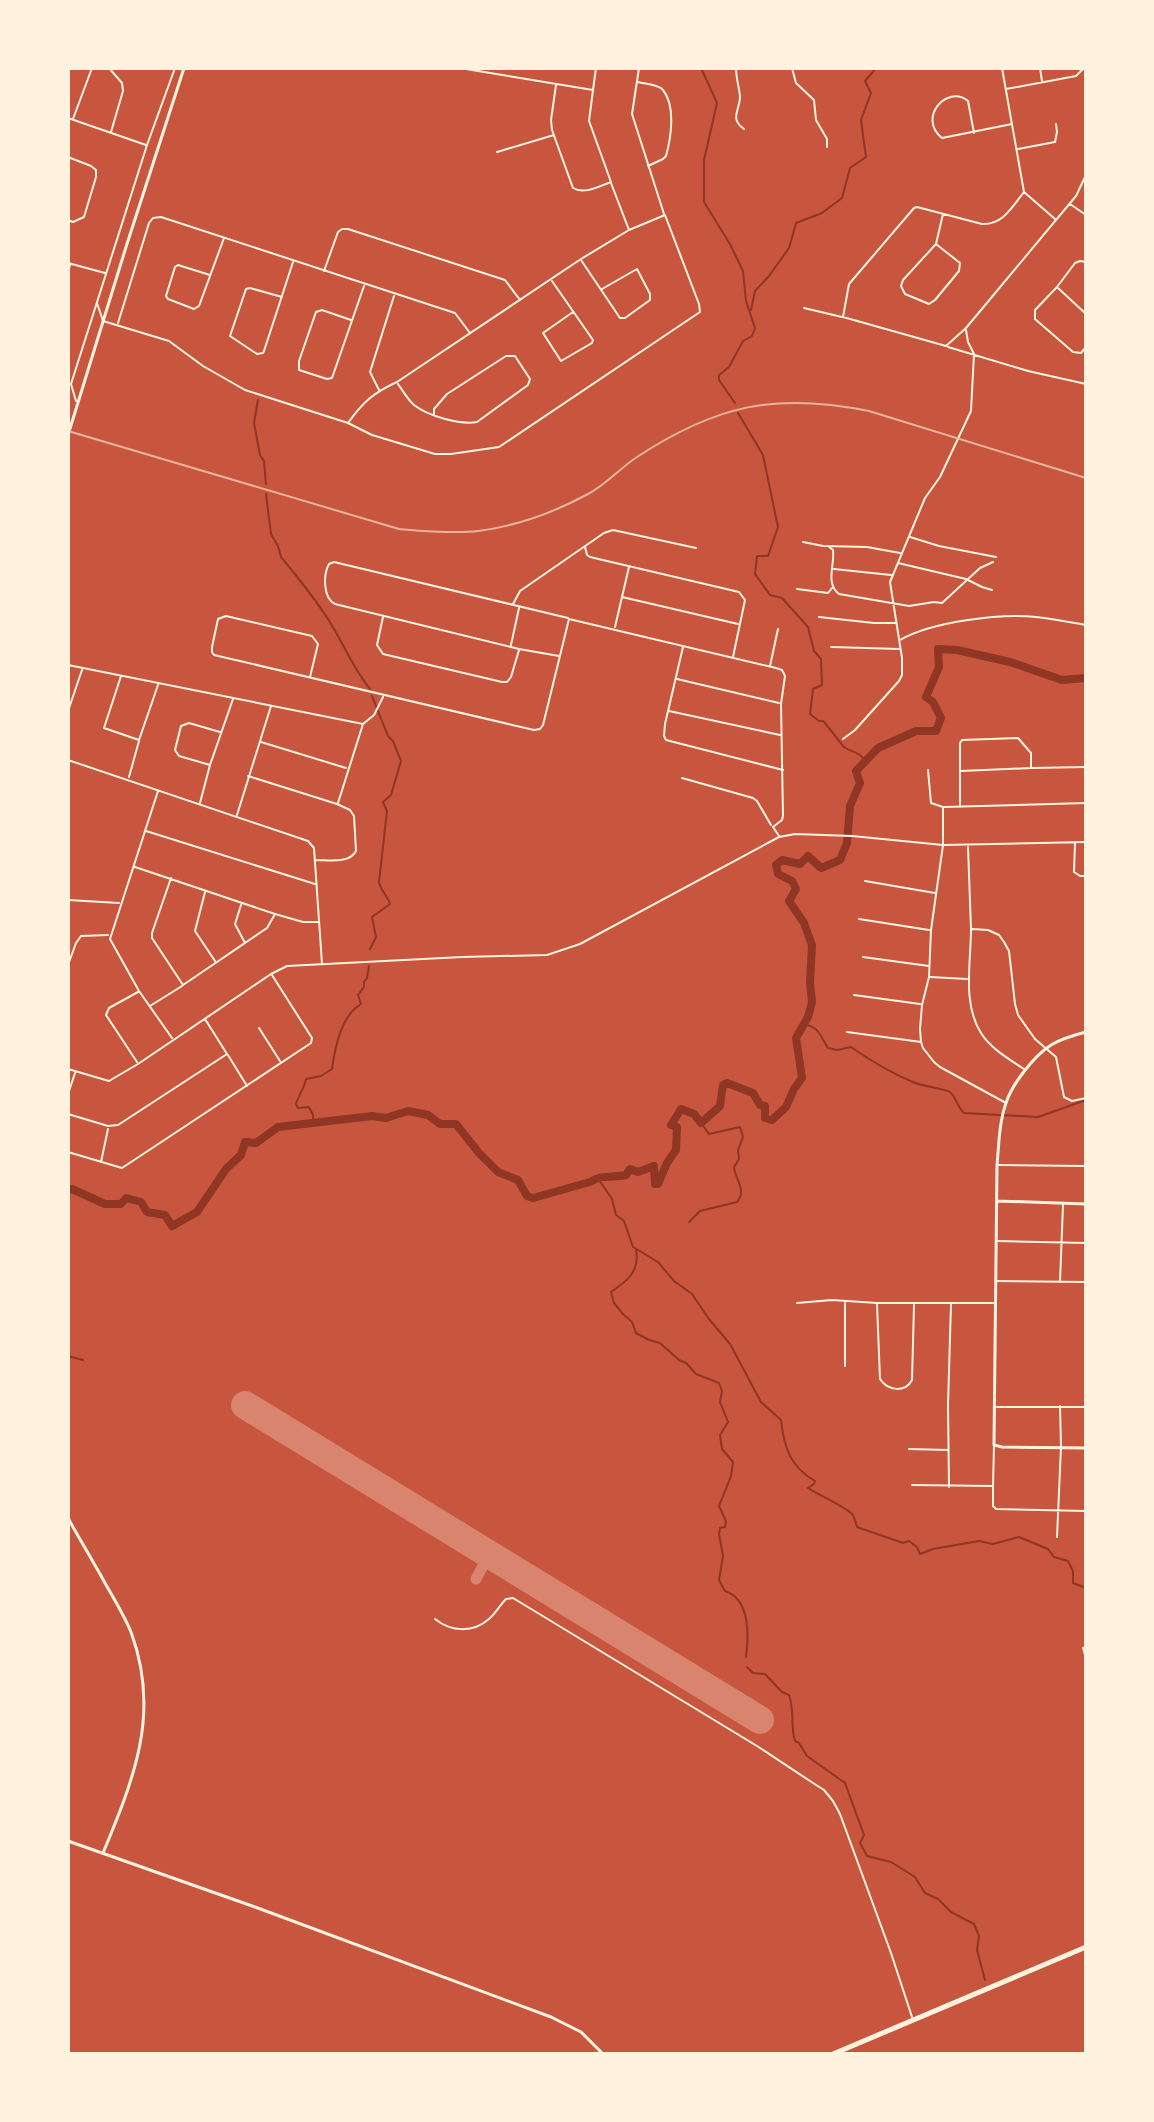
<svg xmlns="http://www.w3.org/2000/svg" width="1154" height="2122" font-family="Raleway,sans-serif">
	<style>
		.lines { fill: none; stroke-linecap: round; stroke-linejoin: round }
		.stream { stroke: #8f3625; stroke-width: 2 }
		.river { stroke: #8f3625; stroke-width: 8 }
		.taxiway { stroke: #d8846e; stroke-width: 11 }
		.runway { stroke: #d8846e; stroke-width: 28 }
		.minor { stroke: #fff3e0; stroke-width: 2 }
		.tertiary { stroke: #fff3e0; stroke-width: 3 }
		.trunk { stroke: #fff3e0; stroke-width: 5 }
		.rail { stroke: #e9b49f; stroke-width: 2 }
	</style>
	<rect width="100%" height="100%" fill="#c8553d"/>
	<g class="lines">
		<path class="stream" d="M701 68 717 103 704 160V202L730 244 743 271 746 301 755 328 752 336 743 341 729 367 719 375V380L735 403
			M751 310 755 291 769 276 789 248 796 223 822 213 842 198 850 168 866 157 861 120 871 93 865 81 876 68
			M258 400 254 423 260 455 264 461 266 484
			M738 413 763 455 778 527 768 556H757L755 574 770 595 782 598 808 627 814 651 821 659 822 685 813 689 810 714 819 721H823C828 726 841 744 844 747 853 753 859 751 865 761
			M266 494 271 534 278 546 281 557C296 575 311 594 324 613 341 637 351 666 370 689
			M370 949 376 937 372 917 390 904C387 895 381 891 379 882L387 811 383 802 391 795 401 761 393 741 388 736 372 696
			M804 1025C818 1025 821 1037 828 1048L837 1050 851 1047C871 1061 891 1073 913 1082 921 1086 946 1089 950 1092 956 1097 958 1108 964 1113L1038 1117 1086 1100
			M313 1123V1115L309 1107 298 1108 296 1104C299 1094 304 1089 306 1079L321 1076 332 1069C335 1047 341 1016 361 1004L358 995 364 987V982L367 978 369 966
			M597 1177 612 1199 616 1215 624 1221 633 1247 658 1262 674 1281 692 1294 709 1319 730 1344 761 1402 781 1420C784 1447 790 1467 815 1481L814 1484 808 1488C818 1495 847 1507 853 1515 855 1519 856 1523 857 1527L903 1543 909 1541 917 1547 920 1554 933 1549 979 1541 993 1544 1019 1537 1048 1549 1054 1557 1068 1561 1073 1571V1583L1086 1588
			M689 1222 700 1211 737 1202C747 1190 735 1179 734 1167L739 1159 738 1150 743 1137 740 1127 709 1134 701 1123
			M636 1249C640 1272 627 1281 611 1292L614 1303 623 1314 632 1322 636 1333 649 1340 660 1343 679 1360 686 1363 696 1374 719 1383 722 1391 720 1402 728 1422 720 1435 722 1449 733 1462 731 1476 719 1506 726 1521 725 1527 720 1528 719 1534 723 1556 719 1580 725 1591C750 1599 749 1635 746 1657
			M68 1356 83 1360
			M747 1667 753 1673 765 1674 782 1692 789 1695C795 1711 790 1725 795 1741L799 1743 807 1756 845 1783 864 1835 860 1843 867 1856 891 1862 915 1877 925 1893 938 1899 951 1912 974 1924 979 1936 977 1950 985 1980"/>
		<path class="river" d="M68 1190 72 1189 105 1204H121L126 1198 141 1202 147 1212 165 1215 172 1226 197 1212 226 1169 241 1155 245 1142 256 1143 278 1127 372 1116 386 1118 408 1111 428 1115 440 1124H456L479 1153 498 1172 518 1180 527 1196 533 1198 590 1182C602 1174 614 1178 626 1175L630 1169 638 1172 654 1166 655 1184H658L667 1163 676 1150 677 1127 671 1125 681 1109 694 1114 701 1123 720 1106 723 1085 727 1083 753 1093 760 1105 765 1106V1118L772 1120 786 1107 794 1089 802 1078 796 1038 808 1017 812 1002 810 983 812 945 804 923 789 901 796 889 792 881 778 874 776 865 782 860 800 864 808 856 821 868 840 860 847 843 850 806 860 783 856 771 878 748 916 731H936L941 718 933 702 926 697 939 667 938 649 957 650 1010 662 1062 680 1086 678"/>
		<path class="taxiway" d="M476 1579 489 1554"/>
		<path class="runway" d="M245 1405 760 1720"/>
		<path class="minor" d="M109 68 122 83 123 91 111 132
			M460 68 593 90 596 68
			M639 68 632 114 664 214
			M736 68C736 78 739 87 740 96 740 111 729 118 744 129
			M792 68 796 83 814 100 816 120 827 139V147
			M1002 68 1024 192 1055 219
			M1040 68 1042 81
			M638 82C645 84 659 84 663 90 676 106 671 138 666 156L663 159 648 166
			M556 85 551 120 552 130 573 188C585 195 599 186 611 182L589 121 593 90
			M1006 89 1076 76 1084 68
			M68 118 146 145
			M73 119 92 68
			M974 133 968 101C947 84 917 118 942 138L1012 124
			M1018 149 1055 142 1057 132 1056 124
			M497 152 554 135
			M68 157 91 166 96 170V177L84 217 73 222 68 220
			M611 183 629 230
			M1024 192C1012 207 1003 225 982 224L917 207 914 208 849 284 843 317 946 346 966 328 1076 196 1086 175
			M1070 204 1086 215
			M936 244 960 263 959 271 935 300 929 304 905 294 901 286 903 280 936 244 943 214
			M581 260 620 318H625L650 300V294L637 269 602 289
			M1086 262 1080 261 1075 263 1057 287 1035 310V319L1073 352 1081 353 1086 347
			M68 263 105 273
			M324 271 338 232 342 229H348L505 280 520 300
			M68 272 70 265
			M210 275 178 265 175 267 166 296 168 299 194 309 199 306 224 238
			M552 281 593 340 592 343 561 361 543 333 573 312
			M1058 288 1086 314
			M282 297 250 288 246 289 230 336 257 354 263 353 264 351 293 262
			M97 303 103 321 169 341 203 366 245 390 348 423 372 435 435 454H451L499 447 700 312 699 304 665 215 629 230 581 259 397 382C373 393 363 402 348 423
			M804 308 842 317
			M351 320 322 310 316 312 299 361V370L327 379 332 378 364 286
			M118 323 149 223 153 218 161 217 455 313 470 333
			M948 347 1028 371 1086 384
			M398 384C403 391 408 400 414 405 428 416 460 425 477 422L528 385 530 379 515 356H506L447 394 434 409V414
			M379 390 370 372 394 296
			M76 401 71 384 147 145 175 68
			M910 537 939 546 996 557
			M803 542 823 546 867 547 900 553
			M828 546 833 550C835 565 825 583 839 594L909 606 934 602 942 603 980 568 993 562
			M585 547 587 555 590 557 739 592 745 600 733 657
			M898 563 966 579 982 587 992 590
			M834 569 891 575
			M797 589 828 593 832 588
			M622 597 738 624
			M513 604 520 591 604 533 613 530 696 548
			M383 617 377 645 383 654 502 682H507L511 677 519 650
			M819 617 874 623H895
			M615 627 629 567
			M900 640C931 622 1000 613 1036 617 1053 619 1069 622 1086 625
			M511 645 519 608
			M683 647 665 724 664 736 666 740 783 770
			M831 647 900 649
			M559 656 519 649 335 604C323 598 323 575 329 564L334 562 568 618
			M68 665 363 724
			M770 666 778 629
			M121 676 104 728 139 740 158 685
			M310 677 318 644 312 636 226 616 218 619 212 647V652L214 655 534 730 540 729 543 725 569 619 776 668 782 670 785 676 781 704 783 816 782 820 773 827 779 836
			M677 679 779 703
			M68 711 82 670
			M669 711 780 735
			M843 739 855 730 899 681 902 675V658L890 582 925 498 940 477 971 411 974 354 968 342 966 330
			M261 742 346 768
			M68 760 308 841 314 848 322 964
			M210 765 179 756 175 750 181 726 189 723 220 732
			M928 770 931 803 943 807V845L931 930 929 977 922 1005 920 1029 921 1042 923 1048 934 1062 940 1067 1006 1103
			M961 771 1031 768
			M248 776 337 804 350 810 354 816 356 851C349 864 329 860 315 860
			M129 777 139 741
			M682 778 753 798 757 801 771 825
			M158 791 110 939 139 991 172 1038
			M200 803 210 765 233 699
			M338 803 363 724 374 715 383 697
			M944 807 1086 803
			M960 807V743L962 740 1018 738 1031 753V768L1086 767
			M237 815 271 706
			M146 831 315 884
			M1075 843 1074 872 1080 876H1086
			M968 847C969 874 970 901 971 929 971 963 962 1003 981 1033 991 1049 1009 1059 1024 1069
			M135 867 275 914 303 922H319
			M171 878 152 933V938L183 985 267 928 275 914
			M865 881 935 893
			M205 892 195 931 215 961
			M68 900 119 903
			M241 905 235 924 245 943
			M859 919 929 930
			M972 929 988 930 999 935 1004 942 1009 951 1015 1004 1018 1015 1035 1039 1056 1057 1064 1097 1072 1101 1086 1098
			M863 957 929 966
			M68 965 76 943 81 936 108 935
			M930 977 967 979
			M854 995 920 1004
			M150 1006 182 986
			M259 1028 280 1061
			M847 1032 921 1042
			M228 1055 247 1086
			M137 1062 106 1015 109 1008 138 992
			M68 1069 109 1081 138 1064 271 974 287 966 462 957 547 955 580 944 779 837 795 834 852 836 943 845 1086 842
			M68 1094 75 1073
			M68 1114 108 1126 118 1125 227 1054 205 1019
			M68 1152 122 1168 311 1043 312 1038 272 975
			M101 1162 108 1129
			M999 1165 1086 1166
			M998 1241 1086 1243
			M997 1281 1086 1282
			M1060 1282 1063 1205
			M797 1303 832 1300 877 1303H996
			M877 1304 880 1379C888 1391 905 1393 912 1380L914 1305
			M845 1366V1303
			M997 1407H1086
			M909 1449 948 1450
			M912 1485 993 1486 994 1445
			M949 1487 948 1405 951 1304
			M993 1487V1506L996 1509 1086 1511
			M1057 1537 1061 1447 1060 1406
			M435 1619C451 1632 473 1633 489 1619 496 1613 500 1605 506 1599L513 1598 757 1746 813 1783 824 1790 833 1801 840 1814 891 1953 912 2017
			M1086 1647 1083 1648 1086 1658"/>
		<path class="tertiary" d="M68 435 126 247 184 68
			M1086 1032C1074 1035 1061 1039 1051 1045 1034 1056 1012 1084 1006 1103 999 1123 999 1144 997 1165L994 1443V1445L1002 1447 1086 1448
			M998 1201 1086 1204
			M68 1518C80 1540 93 1561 105 1583 114 1599 124 1615 131 1632 161 1713 134 1778 103 1853
			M68 1841 255 1907 551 2017 581 2032 603 2054"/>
		<path class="trunk" d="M833 2054 1086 1947"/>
		<path class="rail" d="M68 431 399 529C423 531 454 534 478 531 516 526 555 512 588 494 606 485 620 468 637 457 716 405 776 392 869 411L1086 478"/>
	</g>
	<rect width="1154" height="2122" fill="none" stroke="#fff3e0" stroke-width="140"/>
</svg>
